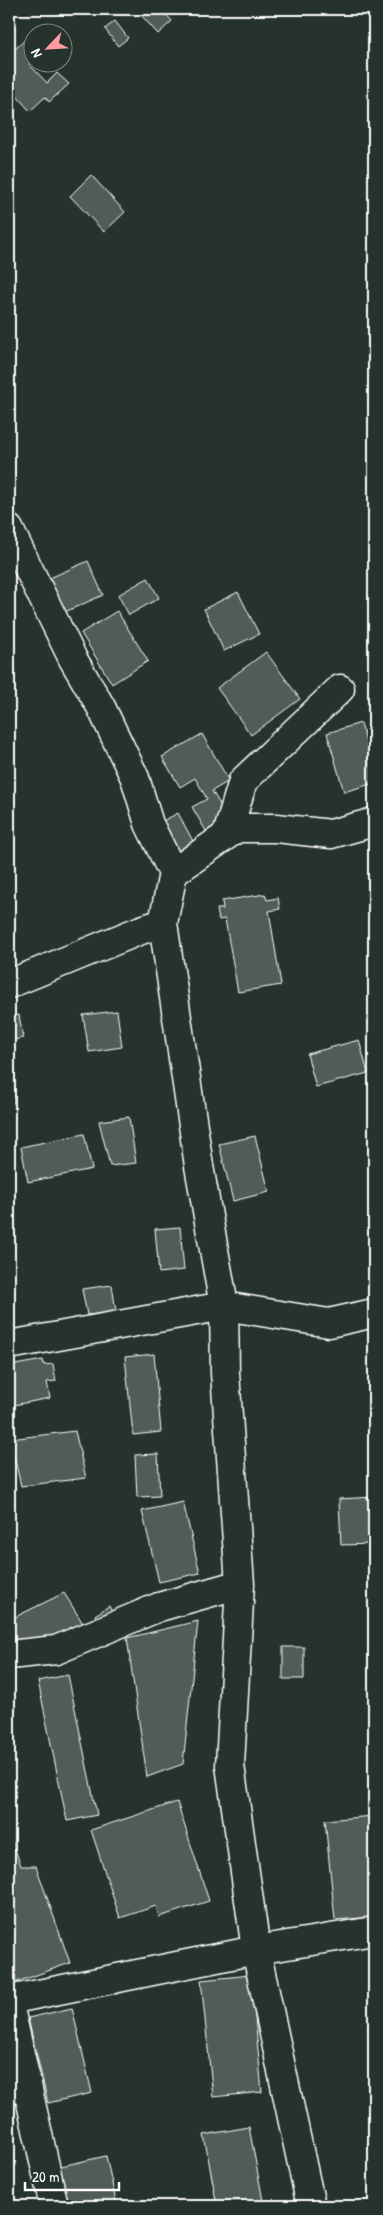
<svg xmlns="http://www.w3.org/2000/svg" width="383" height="2215" font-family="'Patrick Hand',sans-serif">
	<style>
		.building { fill: #515c57; stroke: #fff }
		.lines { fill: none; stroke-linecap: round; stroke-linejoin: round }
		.street-casing { stroke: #fff; stroke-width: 31 }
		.street { stroke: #26332d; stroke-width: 28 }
	</style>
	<rect width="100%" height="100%" fill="#26332d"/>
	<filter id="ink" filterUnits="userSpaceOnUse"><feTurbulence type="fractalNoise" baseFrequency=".02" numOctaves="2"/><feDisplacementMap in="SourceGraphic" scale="10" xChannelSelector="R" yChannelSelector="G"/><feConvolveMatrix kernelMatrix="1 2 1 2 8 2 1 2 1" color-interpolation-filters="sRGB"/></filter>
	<g filter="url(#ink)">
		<path class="building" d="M148 9H161L172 21 158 34 141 15Z
			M115 21 128 38 118 46 105 29Z
			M31 34 32 61 29 64 47 83 57 73 69 84 49 102 45 97 30 111 9 87V55Z
			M91 175 125 212 104 232 70 196Z
			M88 561 103 595 58 615 43 581Z
			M148 578 159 598 129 615 118 595Z
			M238 592 259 634 224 651 204 609Z
			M117 611 148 661 112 684 81 633Z
			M266 652 300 699 251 735 217 688Z
			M361 723 374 768V783L344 792 327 733Z
			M202 734 229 781 212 791 228 818 206 831 192 807 207 799 195 778 180 787 162 757Z
			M178 813 195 845 179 853 163 821Z
			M265 894 267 900 278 898 280 909 269 911 281 985 238 992 225 919 219 920 217 909H223L222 901Z
			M117 1011 122 1047 89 1052 83 1015Z
			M19 1015 23 1038 9 1041V1016Z
			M359 1040 368 1073 316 1087 307 1054Z
			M9 1074 14 1103 9 1104Z
			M129 1117 136 1163 110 1166 99 1121Z
			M84 1134 92 1169 28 1182 21 1147Z
			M255 1136 269 1192 233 1201 219 1144Z
			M180 1227 184 1270 159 1273 155 1229Z
			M112 1285 116 1312 87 1315 82 1289Z
			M154 1354 161 1432 133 1435 125 1357Z
			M43 1360 44 1365 53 1364 56 1381 47 1382 50 1398 9 1406V1366Z
			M75 1431 86 1478 21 1486 10 1439Z
			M158 1454 160 1496 137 1497 135 1455Z
			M374 1497V1544L341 1545 339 1499Z
			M183 1502 200 1573 159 1582 142 1511Z
			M64 1593 87 1630 20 1654 9 1631V1620Z
			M109 1606 118 1624 100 1625 95 1615Z
			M198 1621 183 1764 147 1777 127 1638Z
			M283 1647H304V1679H283Z
			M68 1675 97 1815 67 1821 38 1681Z
			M177 1802 209 1901 159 1917 156 1906 120 1918 91 1830Z
			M374 1816V1917L335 1920 325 1820Z
			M11 1838 21 1866H36L70 1963 14 1983 9 1967V1839Z
			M251 1975 262 2092 213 2097 201 1980Z
			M72 2008 92 2093 48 2103 28 2018Z
			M374 2026V2056L368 2027Z
			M9 2065 21 2102 9 2106Z
			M249 2127 264 2206H217L204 2135Z
			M374 2142V2164L368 2143Z
			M106 2156 117 2206H66L57 2167Z"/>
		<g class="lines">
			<g class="street-casing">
				<path id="street" d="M9 529 73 659 101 707 135 778 149 824 173 873 163 923 199 1166 224 1306 225 1373 240 1584 230 1765 256 1950 311 2206
					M227 835 243 781 340 689
					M173 873 237 828H276L331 834 374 822
					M9 984 141 930 163 923
					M9 1345 224 1306 329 1323 374 1313
					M9 1655 56 1650 159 1607 240 1584
					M9 2000 256 1950 374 1931
					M9 2004 54 2206"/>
			</g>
			<use href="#street" class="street"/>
		</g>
	</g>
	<rect width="383" height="2215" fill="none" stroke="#26332d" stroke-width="30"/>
	<rect x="15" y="15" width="353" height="2185" fill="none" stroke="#fff" stroke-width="2" filter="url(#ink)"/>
	<g transform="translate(48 48) rotate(245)"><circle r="24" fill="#26332d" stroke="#7d8581"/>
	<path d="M0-4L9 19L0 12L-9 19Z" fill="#ff9aa2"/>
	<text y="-8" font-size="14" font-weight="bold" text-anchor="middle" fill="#ffffff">N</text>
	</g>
	<path d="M25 2182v8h94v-8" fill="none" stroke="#ffffff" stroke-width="2.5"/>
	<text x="32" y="2182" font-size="15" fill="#ffffff" stroke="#26332d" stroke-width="4" paint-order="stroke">20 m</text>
</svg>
